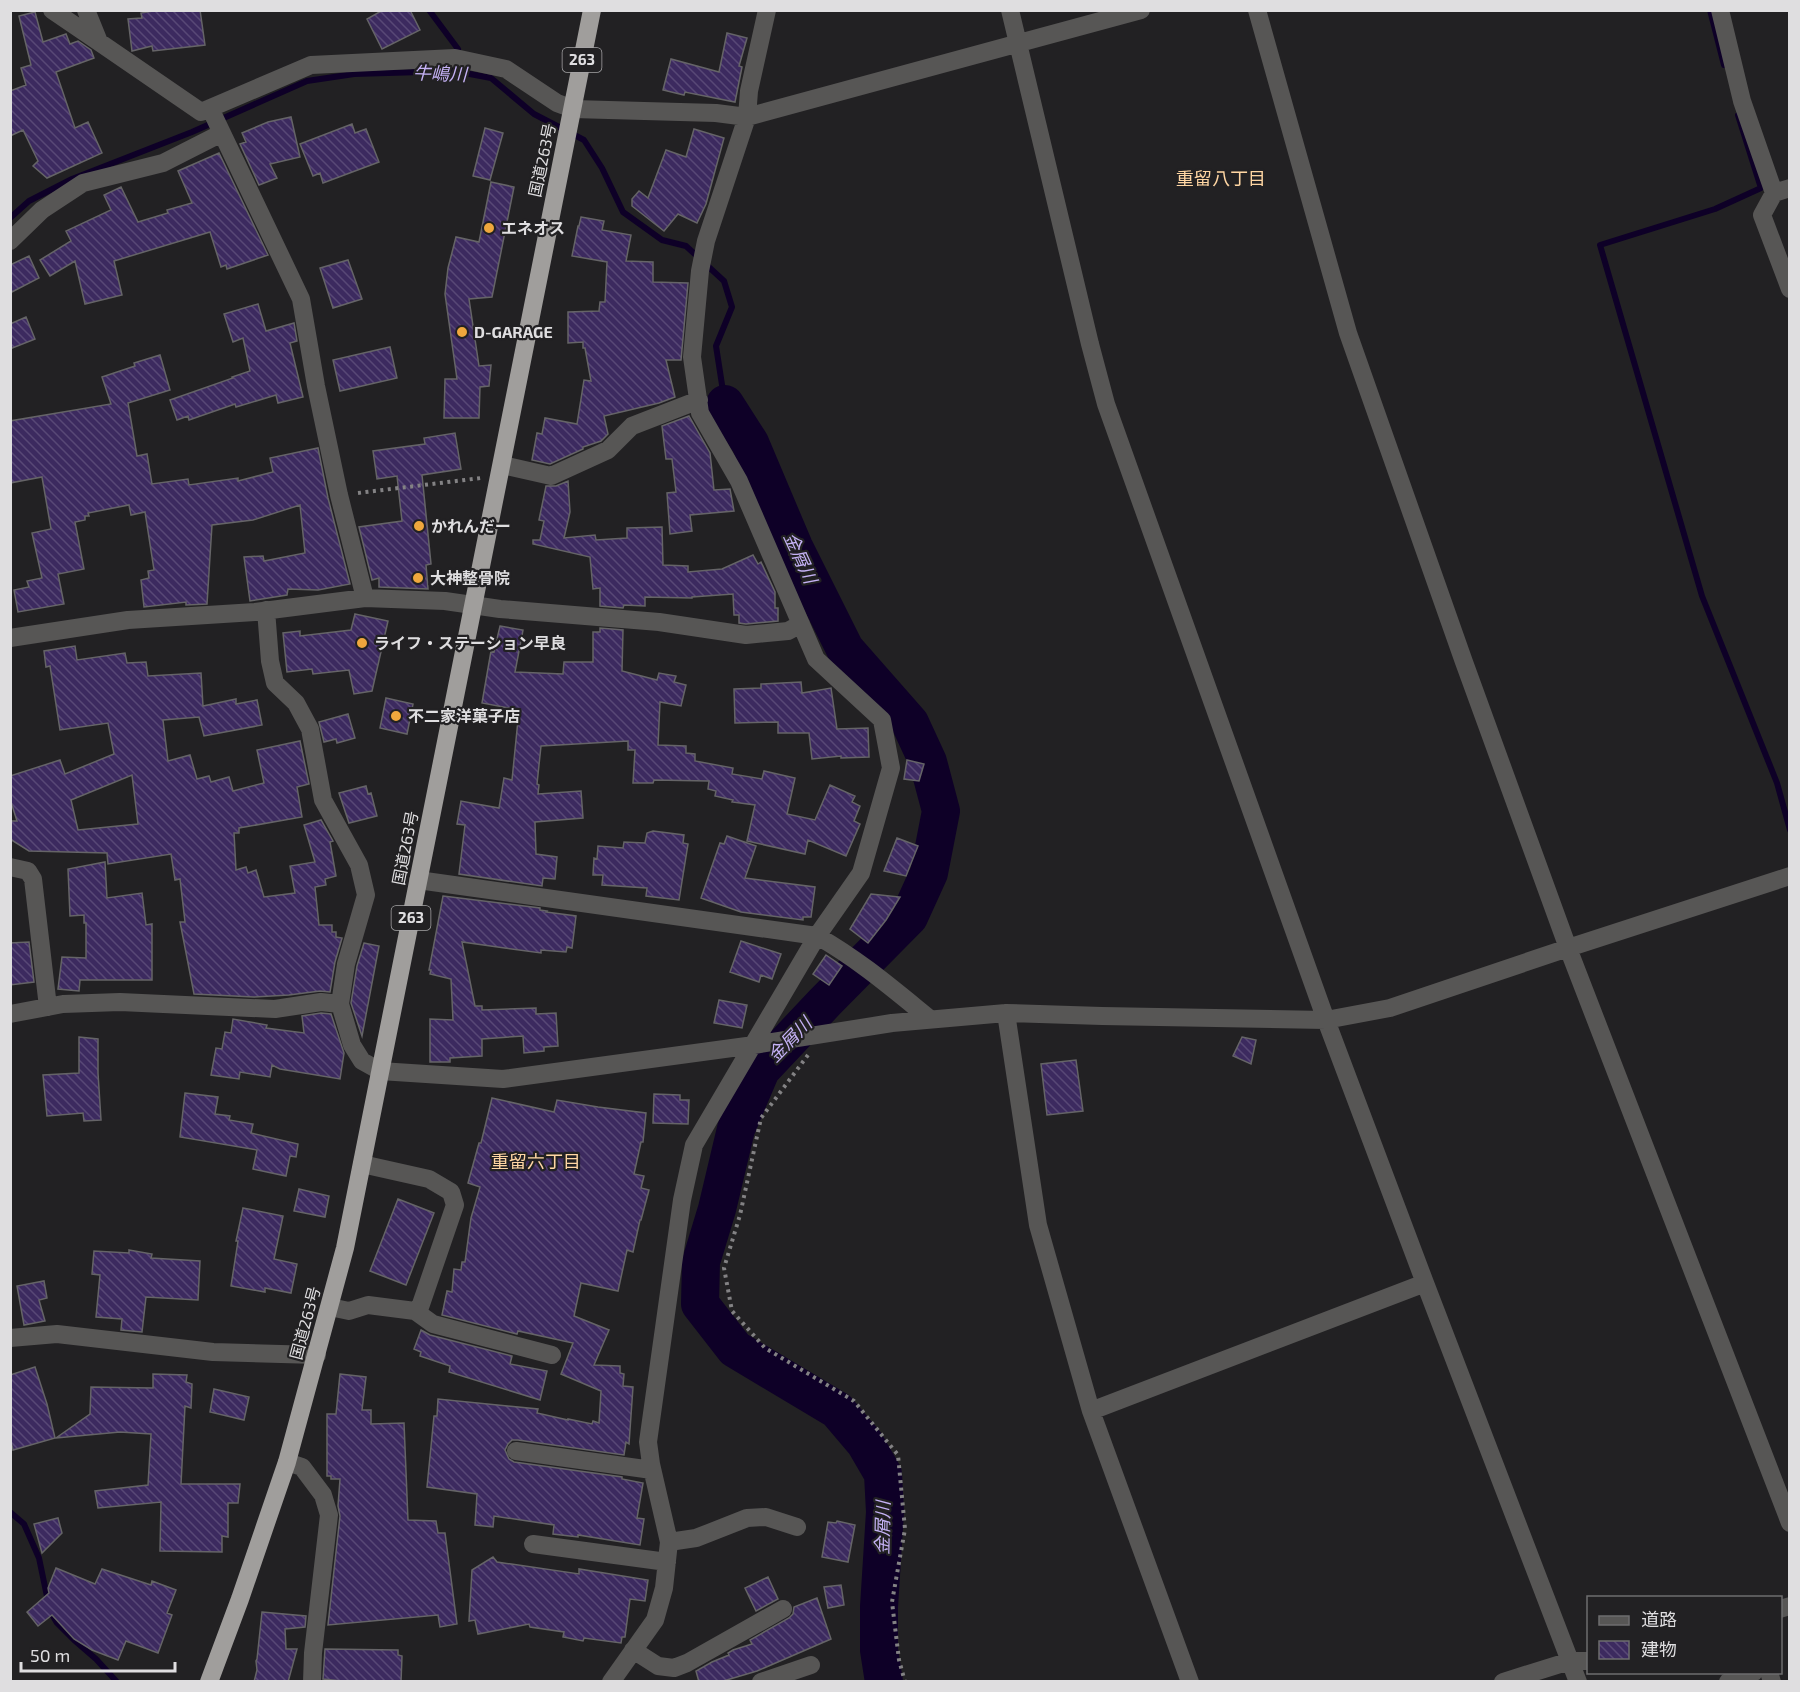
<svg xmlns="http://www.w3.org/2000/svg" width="1800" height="1692" font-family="'Exo 2','Noto Sans JP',sans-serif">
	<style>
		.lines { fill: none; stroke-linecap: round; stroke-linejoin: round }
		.stream { stroke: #0e0027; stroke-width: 6 }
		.river { stroke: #0e0027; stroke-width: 38 }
		.building { fill: url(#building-back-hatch); stroke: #656467; stroke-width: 1.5; fill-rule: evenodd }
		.path { stroke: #838284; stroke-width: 4; stroke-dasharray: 3 4.5; stroke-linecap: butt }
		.minor { stroke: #575655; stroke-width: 18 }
		.highway { stroke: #a09e9c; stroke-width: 18 }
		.poi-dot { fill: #efa73d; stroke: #222123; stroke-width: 2 }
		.labels { text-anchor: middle; stroke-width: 4.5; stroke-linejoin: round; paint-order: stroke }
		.shield { fill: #222123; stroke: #a6a5a7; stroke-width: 1.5 }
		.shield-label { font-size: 15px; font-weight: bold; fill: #dfdee0 }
		.street-label { font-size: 16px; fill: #dfdee0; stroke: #222123 }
		.poi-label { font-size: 16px; font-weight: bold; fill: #dfdee0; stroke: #222123; text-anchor: start }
		.water-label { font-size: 18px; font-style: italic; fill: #c5b2f5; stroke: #222123 }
		.neighbourhood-label { font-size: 18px; fill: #ffd6a3; stroke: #222123 }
	</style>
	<defs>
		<pattern id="building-back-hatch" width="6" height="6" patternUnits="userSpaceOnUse" patternTransform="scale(1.5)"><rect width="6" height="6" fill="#3c2a5f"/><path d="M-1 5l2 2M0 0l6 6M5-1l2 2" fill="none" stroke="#584876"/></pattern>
	</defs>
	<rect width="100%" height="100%" fill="#222123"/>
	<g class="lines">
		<path class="stream" d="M429 10 458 49
			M1710 10 1724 65
			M1738 115 1761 188 1715 209 1600 245 1702 596 1777 783 1790 830
			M10 218 29 201 72 179 192 132 307 81 354 74 454 71 491 78 534 114 584 140 602 168 623 212 662 240 686 246 724 281 732 307 716 346 725 404
			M10 1512 24 1524 39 1558 50 1611 57 1623 74 1640 96 1659 117 1682"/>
		<path class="river" d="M725 404 750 443 794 547 845 649 910 723 928 762 941 811 929 873 909 917 825 1002 761 1070 736 1129 717 1209 701 1262 700 1304 735 1349 837 1410 865 1443 883 1474 885 1512 879 1607V1650L884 1682"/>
	</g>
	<path class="building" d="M159 10H200L205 45 153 51 152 46 132 51 128 19 142 18 141 13Z
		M383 10H410L420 30 382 49 367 19Z
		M35 12 43 42 66 34 70 44 78 41 91 50 94 58 56 72 75 128 88 122 102 153 47 178 33 166 38 161 23 130 10 136V91L26 85 21 68 31 65 19 16Z
		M727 33 747 38 739 66 742 67 735 102 685 92 684 95 663 90 671 59 719 72Z
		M291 117 300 157 270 164 277 178 259 185 240 144 246 142 242 133 268 122Z
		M352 124 355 133 366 129 379 162 323 183 320 173 313 176 300 144Z
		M485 128 503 133 490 180 473 176Z
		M694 129 724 138 706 204 697 223 678 214 664 231 632 206V199L639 191 648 198 666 150 686 157Z
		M219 153 268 255 227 269 226 265 221 267 210 232 114 261 122 295 85 304 75 261 50 276 40 260 71 241 66 231 111 210 104 195 121 187 138 222 168 213 167 210 192 203 178 171Z
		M491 182 514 187 492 297 469 299 479 366 491 365 489 386 480 387 479 418H444L445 379H457L445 294 448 268 456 237 479 242Z
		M581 217 604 221 602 230 631 235 626 261 653 262V282L688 283 681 360H666L675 397 659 403 604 416 608 434 601 441 583 447V449L550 464 532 460 537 433 542 434 545 418 577 424 584 380 591 381 585 348H583V342L568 343V312L599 311 600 302H605L607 262 572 256 578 226H579Z
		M29 256 39 278 10 293V265Z
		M348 260 362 299 333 308 320 268Z
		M258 304 266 331 294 323 297 341 290 343 303 397 278 403 276 395 236 407 235 404 189 420 188 416 177 420 170 400 233 378 232 377 250 371 243 338 233 342 224 314Z
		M26 317 35 339 10 349V324Z
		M390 347 397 378 340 391 333 360Z
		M160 355 170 390 128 403 137 456 147 454 152 484 188 479 189 485 238 478V481L273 472 270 458 318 448 328 498 350 584 318 590 288 589 287 595 250 601 244 557 263 556 264 561 305 553 300 505 253 520 212 525 207 604 186 605V602L144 607 141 580 149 578 148 571 154 570 145 512 131 515 129 505 88 513 89 516H85V520L75 522 84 569 58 574 64 604 18 612 14 590 29 587 27 581 42 578 32 533 51 529 42 477 10 483V421L111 404 102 377 135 366 134 363Z
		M689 416 710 453 714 490 730 489 734 511 690 515 692 531 670 534 667 493 676 492 672 459H666L662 426Z
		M455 433 461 469 422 475 431 564 426 565 428 589 379 587V578L372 580 359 527 402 521 397 476 377 479 373 451 425 444 424 438Z
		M568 481 570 512 564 538 595 535 596 540 627 538V528L662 527 663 565 688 566V572L722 569 753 555 758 564 761 562 775 592V608H778V621L746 624 739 623V615H734L733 594 692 597V598L645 597V606L624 605 623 608 600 606V588L593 589 590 557 533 544V540H540L544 521 539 520 546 486H556Z
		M355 614 388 621 372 691 354 694 349 670 313 674 312 669 287 672 283 633 300 631V636L351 630Z
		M500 626 523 630 515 672 563 674 564 662H593V632H600V628L623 630 622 671 657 680 659 673 676 676 674 682 686 685 681 706 660 702 658 745 686 746V753L695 754V761L733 768 732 774 762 779 764 771 795 778 787 814 815 820 830 785 855 796 852 802 860 806 854 821 860 824 846 856 808 840 805 854 747 841 755 805 732 802 733 800 715 796 716 791 708 789 709 781 654 780 653 783H633L635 750H628V741L541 746 537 784 539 785 538 794 581 791 583 818 535 822 536 854 557 857 555 879 543 878 542 886 459 874 465 825 457 824 461 801 499 808 504 778 512 780 519 710 482 703 491 651 494 652Z
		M75 646 77 660 125 653 127 663 146 662 148 676 201 673 203 706 236 699V704L257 700 262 725 204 736 199 717 163 720 168 761 190 755 197 779 209 776 211 782 229 777 233 791 264 783 257 750 300 741 309 784 297 787 302 817 239 828V833H234L236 870 246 867 248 873 256 870 264 897 295 893 290 866 315 862 304 825 321 820 333 841 330 842 336 876 325 879 326 885 315 887 319 925H332V932H336V937L342 938 335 962 330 992 320 991 289 995 254 997 194 994 180 922H185L180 879 175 880 171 854 108 864 107 853 29 851 10 839V821H17L10 799V776L60 760 65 774 114 754 108 723 60 730 50 666 46 667 44 651ZM132 775 138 824 78 830 71 800Z
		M801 682 802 693 831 688 837 729 868 728 869 757 841 758V756L812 759 809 733H778V722L735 723 734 689 761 688V684Z
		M386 698 413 704 407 734 380 728Z
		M348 714 355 738 337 743 336 739 324 742 319 722Z
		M907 760 924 764 919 781 904 779Z
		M366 786 368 794 371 793 377 816 349 823 339 793Z
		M653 831 684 835 683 843 688 844 679 900 646 896 647 888 602 885 603 875H593L594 858 597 859 598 846 623 848 624 842 645 843 647 833Z
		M727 836 756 846 745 878 815 887 811 917H803V920L741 912 701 898 720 843 724 844Z
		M897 838 918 846 906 876 884 871Z
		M105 862 107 898 142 893 146 925 152 924V980H80L79 991 58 989 62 957 86 958V923H84V915L70 916 68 869Z
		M871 894 900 897 886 920 868 943 850 929Z
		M443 896 540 908V910L547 911 546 912 576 916 572 948 567 947 566 952 541 950V953L462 942 475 1006H482V1010L536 1008V1014L556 1013 558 1046 544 1047V1051L524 1053 523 1036 482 1039V1056L450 1058V1062H430V1019L453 1020 451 979 430 974 431 970H429Z
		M741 941 781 954 772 979 761 975 759 982 730 972Z
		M29 942 34 982 10 985V943Z
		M364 943 379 946 362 1036 351 1003 357 966Z
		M826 955 842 966 829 985 813 974Z
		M719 1000 747 1005 742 1028 714 1023Z
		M321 1013 331 1014 344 1053 340 1079 280 1069 272 1065 270 1077 240 1072 239 1079 211 1075 216 1048 222 1049 225 1032 231 1033 233 1019 267 1025 266 1028 304 1033 302 1016Z
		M79 1037 98 1039V1073L101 1120 84 1121 83 1113 47 1116 43 1075 79 1073Z
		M1242 1037 1256 1040 1251 1064 1233 1056Z
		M1076 1060 1083 1111 1047 1115 1041 1064Z
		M185 1093 218 1097 215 1114 230 1116 229 1120 253 1124 251 1133 298 1144 296 1157 290 1156 286 1176 253 1169 257 1150 180 1137Z
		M654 1094 680 1095V1100H689L688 1124 653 1123Z
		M492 1098 554 1112 557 1100 598 1107 646 1113 643 1142H641L634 1174 644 1176 641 1188 649 1190 641 1220H640L633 1252 627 1250 618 1291 581 1283 574 1316 609 1330 594 1365 620 1366V1373L624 1374 623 1386 633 1387 629 1444 626 1442 624 1455 518 1440H512L508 1444 505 1450 509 1459 514 1462 622 1477V1479L643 1483 637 1518 644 1519 640 1545 578 1535V1537L553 1534 554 1525 494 1516 493 1527 475 1525 477 1494 427 1487 434 1416H437L438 1399 538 1409 537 1413 568 1420V1419L592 1424 593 1421 599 1423 601 1391 561 1374 573 1343 518 1331 517 1334 442 1315 447 1291 452 1292 454 1269 461 1270 462 1262H465L471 1218 480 1187 468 1183 479 1143H481Z
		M299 1189 329 1196 325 1217 294 1211Z
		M398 1199 434 1213 406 1285 370 1271Z
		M243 1208 283 1216 274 1259 297 1264 291 1293 265 1288V1292L231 1286 238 1241H236Z
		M129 1250 152 1254 151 1258 200 1261 198 1300 146 1297 142 1332 121 1330 122 1319 96 1317 100 1275 92 1274 94 1251 129 1253Z
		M44 1281 47 1298 39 1300 45 1321 24 1325 17 1286Z
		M421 1330 430 1335 512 1356 510 1364 547 1371 540 1400 449 1372 450 1366 420 1356 421 1352 414 1349Z
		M35 1367 47 1404 55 1438 13 1450 10 1438V1375Z
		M153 1374 187 1375 186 1382 192 1384 191 1408 185 1406 181 1484H240L238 1503H228V1537L222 1536V1552L160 1551 161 1502 98 1508 95 1491 148 1485 151 1434 120 1432 56 1438 90 1414 91 1387 153 1388Z
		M340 1374 366 1377 362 1410H371V1424L404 1423 408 1520 436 1521 438 1533H445L457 1624 440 1627 438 1615 328 1625 340 1516 338 1506 340 1479H331V1476H327V1414H336Z
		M214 1389 249 1397 244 1420 210 1412Z
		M58 1518 62 1533 42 1553 34 1524Z
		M837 1521 855 1525 848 1562 822 1557 828 1522 836 1523Z
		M493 1557 497 1562 579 1574V1569L648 1580 645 1601 630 1599 625 1637H622L621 1643 584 1638 583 1641 563 1637 564 1632 530 1627 529 1624 478 1634 475 1620 469 1621 472 1570Z
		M56 1568 95 1584 102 1569 151 1585 152 1581 176 1590 167 1613 172 1615 158 1653 126 1641 118 1660 92 1650 74 1639 52 1615 38 1626 27 1612 49 1593 48 1588Z
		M768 1577 778 1599 756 1611 745 1588Z
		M841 1585 844 1605 828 1608 824 1587Z
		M817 1598 831 1639 757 1671 720 1682H699L696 1671 712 1662 729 1655 728 1653 733 1650 752 1644 750 1640 789 1618 793 1614 794 1607Z
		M262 1612 306 1616 305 1627 285 1629 286 1649H297L288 1682H254L257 1670 256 1661 257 1659Z
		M325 1649 398 1650V1655L402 1656 401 1682H351L323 1679Z"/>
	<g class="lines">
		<path class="path" d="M358 493 481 478
			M808 1055 761 1118 740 1215 724 1268 732 1311 765 1348 854 1401 898 1455 905 1529 892 1602 899 1660 905 1682"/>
		<path class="minor" d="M52 10 99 42
			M86 10 99 42 201 112 311 65 455 58 506 69 557 103 573 109 716 113 747 117 1141 10
			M1010 10 1090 344 1106 404 1326 1020 1425 1283 1578 1682
			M1257 10 1348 333 1464 662 1568 948 1790 1523
			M1720 10 1742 101 1774 193
			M210 108 301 299 316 386 339 495 365 598
			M1790 188 1774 193 1762 215 1790 289
			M10 241 42 210 83 183 163 163 222 133
			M502 465 551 476 608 450 632 426 699 400
			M266 610 270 661 275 683 296 703 310 729 323 800 359 865 366 895 346 964 340 1004
			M10 638 128 620 255 612 365 598 445 601 500 609 659 622 746 635 788 631 801 624
			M10 867 28 871 33 879 48 1007
			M418 880 817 936C858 959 893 989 930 1019
			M1006 1013 1038 1225 1091 1411 1190 1682
			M10 1014 63 1004 120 1002 275 1009 321 1002 340 1004 352 1045 362 1061 380 1071 503 1079 754 1045 892 1023 1006 1013 1102 1016 1326 1020 1390 1008 1568 948 1790 876
			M362 1164 429 1179 451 1192 455 1205 418 1313
			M330 1307 349 1311 368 1305 415 1311 433 1324 552 1355
			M10 1338 57 1334 213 1352 317 1355
			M1091 1411 1425 1283
			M516 1451 652 1470
			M287 1462 302 1467 323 1495 329 1515 313 1653 312 1682
			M669 1542 696 1538 747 1518 766 1517 797 1527
			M533 1544 667 1562
			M1780 1609 1790 1606
			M633 1650 658 1666 674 1668 687 1663 783 1609
			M1769 1672 1772 1682
			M611 1682 655 1620 664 1588 669 1542 651 1464 648 1442 682 1200 694 1145 817 936 861 873 891 768 882 720 816 659 739 481 700 413 692 357 700 271 706 241 747 117 749 91 767 10
			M761 1682 811 1665
			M1503 1682 1570 1661H1588
			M1728 1682 1754 1672"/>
		<path class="highway" d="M209 1682 240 1599 287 1462 345 1248 592 10"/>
	</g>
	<g class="poi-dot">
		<circle cx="489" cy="228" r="6"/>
		<circle cx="462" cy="332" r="6"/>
		<circle cx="419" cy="526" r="6"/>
		<circle cx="418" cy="578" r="6"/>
		<circle cx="362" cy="643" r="6"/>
		<circle cx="396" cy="716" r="6"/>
	</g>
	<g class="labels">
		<g class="shield">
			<rect x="562.5" y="48" width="39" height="24" rx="4.5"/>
			<rect x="391.5" y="906" width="39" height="24" rx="4.5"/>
		</g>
		<g class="shield-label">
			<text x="582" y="65">263</text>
			<text x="411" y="923">263</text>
		</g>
		<g class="street-label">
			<text transform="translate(542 160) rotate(-78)" y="6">国道263号</text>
			<text transform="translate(405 848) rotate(-79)" y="6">国道263号</text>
			<text transform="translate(305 1323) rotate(-75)" y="6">国道263号</text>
		</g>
		<g class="poi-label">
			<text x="501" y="234">エネオス</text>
			<text x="474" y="338">D-GARAGE</text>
			<text x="431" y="532">かれんだー</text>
			<text x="430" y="584">大神整骨院</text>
			<text x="374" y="649">ライフ・ステーション早良</text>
			<text x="408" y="722">不二家洋菓子店</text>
		</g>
		<g class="water-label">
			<text transform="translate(440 74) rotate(2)" y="6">牛嶋川</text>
			<text transform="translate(800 558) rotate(65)" y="6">金屑川</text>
			<text transform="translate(790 1040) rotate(-46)" y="6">金屑川</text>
			<text transform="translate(883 1528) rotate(-89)" y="6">金屑川</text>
		</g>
		<g class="neighbourhood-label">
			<text x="1221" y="185">重留八丁目</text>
			<text x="536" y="1168">重留六丁目</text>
		</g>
	</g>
	<rect width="1800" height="1692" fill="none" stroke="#dfdee0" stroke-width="24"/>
	<rect x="1587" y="1596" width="195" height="78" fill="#222123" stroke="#6e6d6f" stroke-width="1.5"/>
	<rect x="1599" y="1616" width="30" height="9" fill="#575655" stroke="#6e6d6f" stroke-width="1.5"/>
	<text x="1641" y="1626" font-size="18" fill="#dfdee0">道路</text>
	<rect x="1599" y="1641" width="30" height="18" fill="url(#building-back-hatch)" stroke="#6e6d6f" stroke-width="1.5"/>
	<text x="1641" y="1656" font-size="18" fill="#dfdee0">建物</text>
	<path d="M21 1662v9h154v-9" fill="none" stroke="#dfdee0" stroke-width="3"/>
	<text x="30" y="1662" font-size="18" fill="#dfdee0" stroke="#222123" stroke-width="4.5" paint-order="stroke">50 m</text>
</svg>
